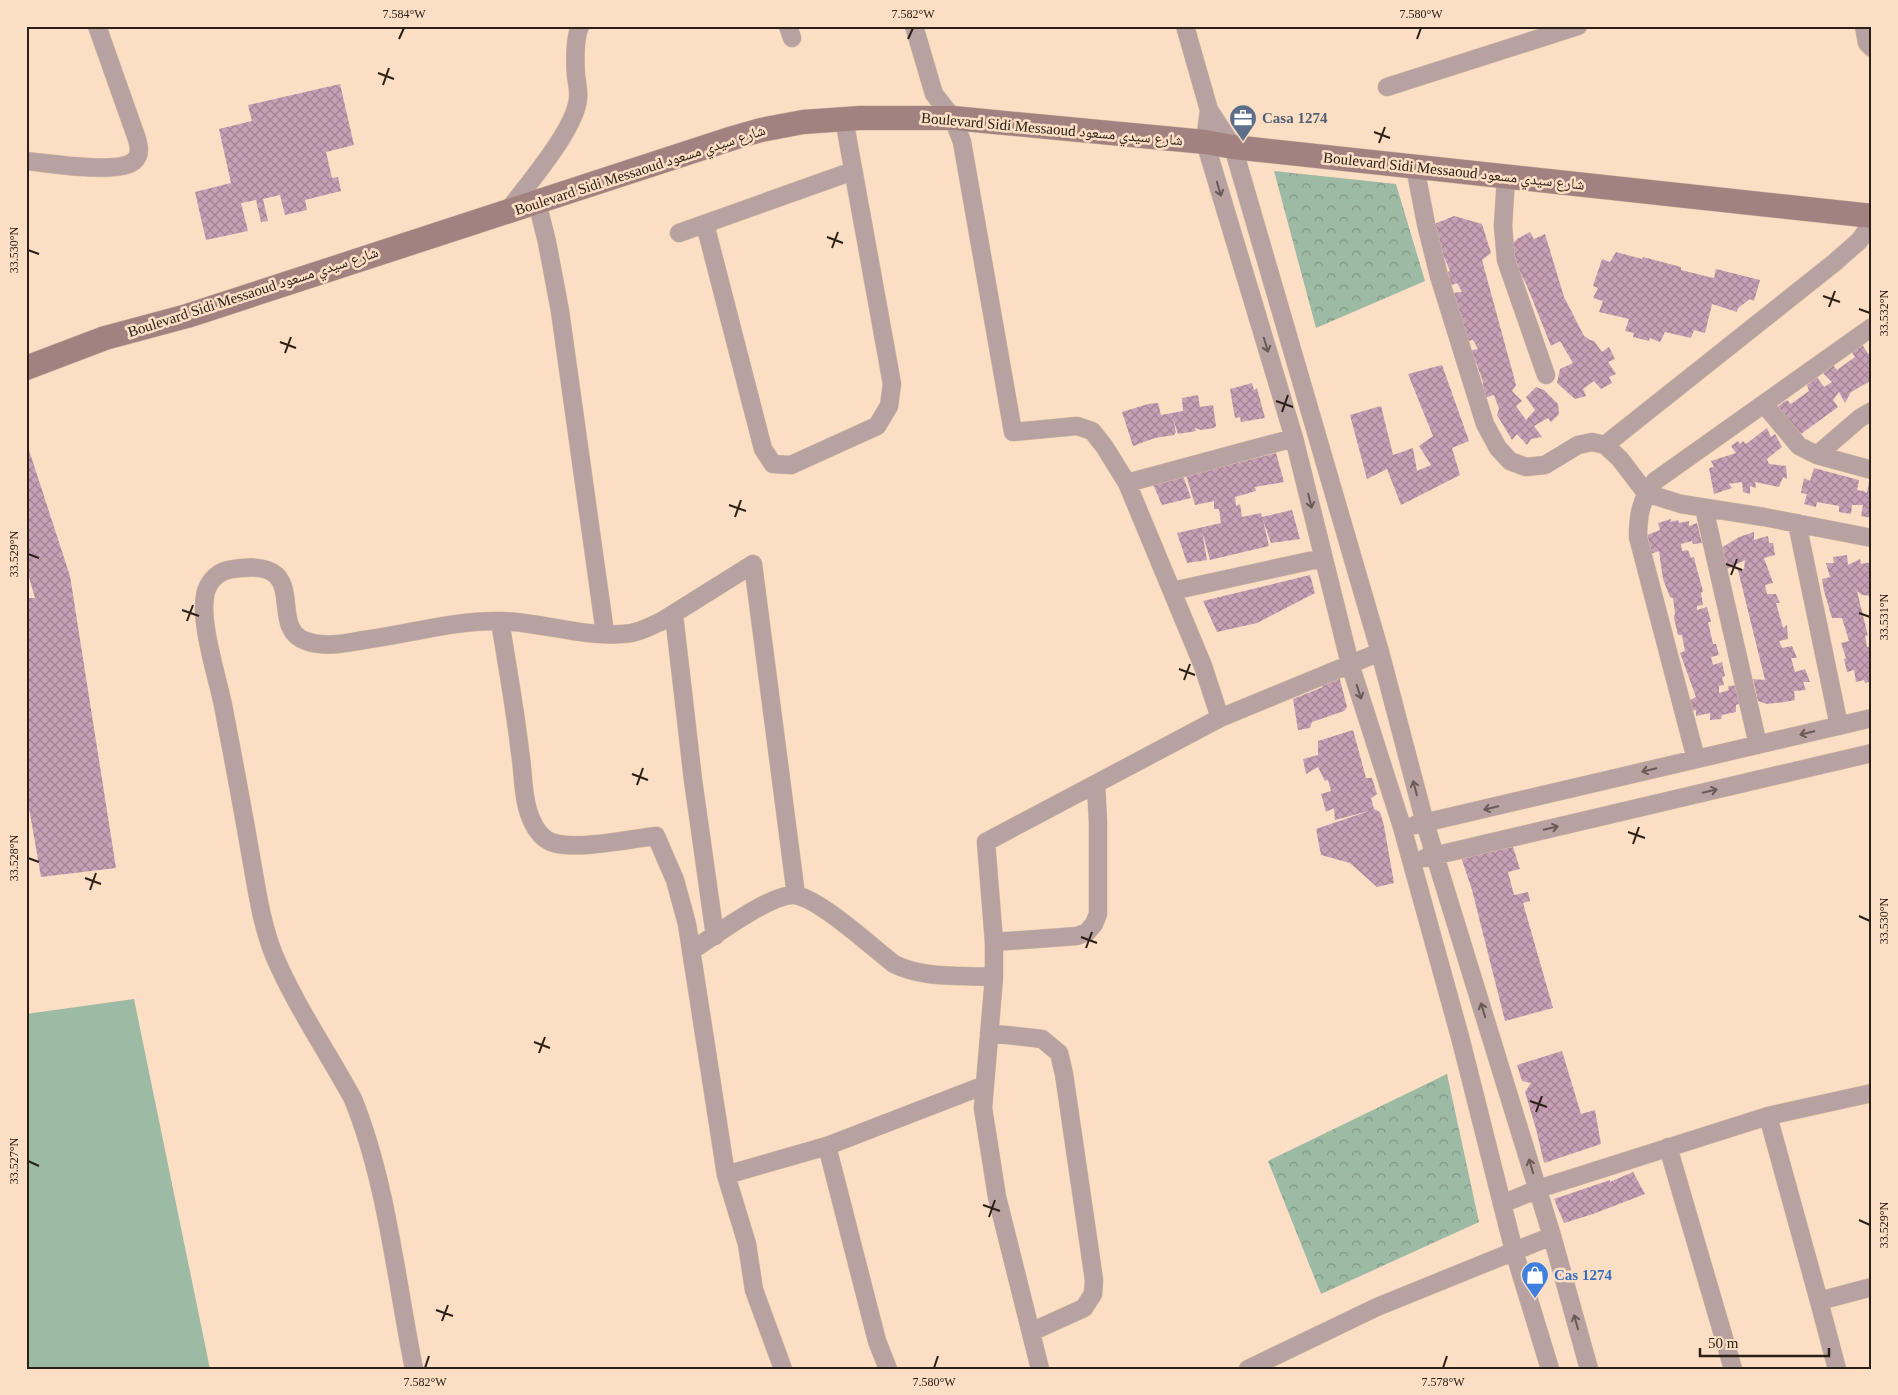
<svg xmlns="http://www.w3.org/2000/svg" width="1898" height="1395" font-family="'Times New Roman','Noto Naskh Arabic',serif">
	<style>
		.grass { fill: #9dbaa5 }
		.park { fill: url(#park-crowns) }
		.building { fill: url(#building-cross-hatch) }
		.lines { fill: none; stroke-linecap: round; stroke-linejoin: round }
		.street-casing { stroke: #d6bca4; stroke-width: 19 }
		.secondary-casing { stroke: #d6bca4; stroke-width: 25 }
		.street { stroke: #b7a2a1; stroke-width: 18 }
		.secondary { stroke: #a18281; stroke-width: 24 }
		.oneway { stroke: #6a5a55 }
		.ticks { fill: none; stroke: #2b2017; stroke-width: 2 }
		.labels { text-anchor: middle; stroke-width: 5; stroke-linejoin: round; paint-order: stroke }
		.service-label { font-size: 15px; font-weight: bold; fill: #4e5e75; stroke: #fbdec3; text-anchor: start }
		.street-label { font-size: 15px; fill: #2b2017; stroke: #fbdec3 }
		.shop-label { font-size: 15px; font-weight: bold; fill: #366cbe; stroke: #fbdec3; text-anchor: start }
		.neatline { fill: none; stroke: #2b2017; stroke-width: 2 }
		.ticks-label { font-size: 12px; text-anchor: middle; fill: #2b2017 }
	</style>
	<defs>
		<pattern id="park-crowns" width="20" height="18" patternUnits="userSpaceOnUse" patternTransform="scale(1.25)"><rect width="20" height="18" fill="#9dbaa5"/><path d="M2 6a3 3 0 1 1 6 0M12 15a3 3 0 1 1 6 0" fill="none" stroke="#809785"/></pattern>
		<pattern id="building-cross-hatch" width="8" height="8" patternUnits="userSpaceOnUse" patternTransform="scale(1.25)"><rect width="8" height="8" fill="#c8a0b6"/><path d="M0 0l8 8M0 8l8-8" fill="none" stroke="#a38293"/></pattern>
	</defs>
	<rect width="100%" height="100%" fill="#fbdec3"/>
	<path class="grass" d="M134 999 210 1369H26V1014Z"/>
	<path class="park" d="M1274 171 1396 184 1425 281 1316 328Z
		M1447 1074 1479 1222 1321 1294 1268 1161Z"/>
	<path class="building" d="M340 84 354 145 326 152 332 178 338 177 341 191 305 200 307 210 285 215 280 195 263 199 268 221 261 222 256 200 241 203 248 231 206 240 195 192 231 183 219 129 252 121 248 105Z
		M1454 216 1482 224 1491 253 1482 260 1516 385 1512 391 1522 401 1516 406 1526 420 1535 410 1526 397 1536 387 1544 390 1558 404 1559 414 1551 422 1548 418 1534 426 1542 437 1531 439 1527 445 1517 434 1512 440 1497 415 1499 409 1494 395 1484 398 1483 382 1476 362 1472 363 1468 351 1478 349 1473 340 1467 341 1458 307H1453L1450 293 1462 292 1457 283 1447 287 1443 274 1450 271 1445 259H1439L1432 225Z
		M1530 232 1534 239 1545 234 1564 297 1584 336 1590 340 1594 341 1602 352 1609 347 1615 359 1608 362 1616 374 1609 377 1612 383 1601 389 1594 381 1583 389 1586 396 1575 399 1557 383 1560 369 1573 363 1560 341 1551 346 1527 286 1508 249 1517 239Z
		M1616 252 1642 259 1643 257 1681 267V270L1709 277 1714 278 1716 269 1760 280 1754 301 1750 299 1738 308 1737 312 1712 304 1705 333 1694 330 1691 338 1665 332 1660 342 1650 338 1649 341 1633 337 1634 333 1625 331 1629 319 1599 312 1603 301 1593 298 1598 288 1593 286 1602 259 1610 262Z
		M1862 344 1868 354 1872 350V380L1851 392 1845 403 1839 392 1833 400 1838 407 1801 434 1777 407 1787 400 1791 404 1809 391 1807 385 1817 377 1824 387 1832 382 1823 373 1833 365 1837 370 1855 357 1852 352Z
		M1442 365 1469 441 1452 448 1460 475 1401 505 1387 469 1367 479 1350 415 1381 406 1393 455 1413 448 1417 471 1431 465 1419 446 1433 436 1408 374Z
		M1252 383 1254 390 1257 388 1265 418 1241 422 1240 417 1235 418 1230 389Z
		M1198 395 1200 407 1213 405 1216 426 1214 428 1201 430 1195 428 1196 431 1178 434 1173 418 1176 432 1174 435 1155 438 1133 446 1122 412 1148 404 1158 403 1161 415 1183 411 1182 398Z
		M1767 428 1771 437 1775 434 1782 447 1767 459 1769 464 1786 466 1787 479 1783 477 1779 487 1755 482 1756 488 1750 486V494L1743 492 1742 482 1729 484 1732 488 1714 494 1709 468 1714 467 1711 461 1736 453 1731 446 1738 441 1740 444 1743 441 1746 444Z
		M27 444 70 576 116 868 41 877 26 791V598H35L26 567Z
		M1276 453 1284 482 1255 487 1256 491 1235 497 1236 506 1240 504 1242 517 1261 513 1262 517 1292 510 1300 539 1271 543 1263 520 1269 546 1210 560 1202 531 1207 560 1187 563 1177 533 1221 523 1219 509H1214V501L1195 505 1186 475 1231 462 1229 465Z
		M1814 468 1859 480 1857 490 1862 491V490L1867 493 1869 481 1872 482V518L1861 516 1863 505H1852L1851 514 1839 512V506L1817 502 1816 507 1804 504 1807 494 1801 493 1804 478 1810 481Z
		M1182 473 1191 498 1162 505 1151 480Z
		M1671 519 1670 522 1678 520 1679 523 1689 521V526L1697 523 1702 543 1693 544 1692 541 1681 544 1682 551 1688 550 1691 558 1694 557 1696 566 1703 591 1701 593 1703 605 1697 606V610L1707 607 1711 622H1708L1713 644H1716L1719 655 1711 657 1713 665 1722 662 1725 676 1722 677 1724 685 1719 686V693L1729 690 1728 686 1740 685 1743 703 1736 705V712L1722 715 1721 719 1710 720V713L1696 716V710L1691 711 1688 701 1696 697 1680 653 1685 651 1682 635H1678L1674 618 1675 613 1673 598 1670 597 1663 579 1659 551 1648 555 1645 543 1649 542 1647 535 1660 530 1658 523Z
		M1754 532V540L1768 536 1769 543H1773L1775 555 1764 558 1773 583 1765 585 1767 594H1776L1780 603H1776L1783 628 1787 625 1788 639 1779 641 1782 648 1792 646 1797 658H1791L1795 672 1805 669 1810 682H1803L1806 690 1794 691 1795 700 1785 702 1767 704 1758 701 1753 679 1765 680 1738 570 1744 569 1745 560 1723 571 1718 550 1739 537Z
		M1847 555 1848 565 1860 559 1861 564 1872 562V596L1862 595 1857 591 1868 636 1865 635 1867 647 1872 646V681L1865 683 1864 680 1856 682 1854 670 1847 672 1844 659 1846 658 1841 643 1849 641 1842 618H1832L1824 591 1822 579 1830 577 1826 563H1834L1833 557Z
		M1310 575 1315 593 1257 623 1217 632 1203 601Z
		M1339 676 1347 707 1344 711 1312 722 1310 728 1298 730 1293 699 1323 687 1321 680Z
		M1353 730 1366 778H1372L1377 794 1371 798 1374 809 1380 812 1384 826 1394 883 1377 887 1350 863 1321 855 1316 829 1369 811 1335 820 1334 808 1326 812 1321 794 1331 791 1328 780 1325 781 1318 767 1306 774 1303 759 1318 755V741Z
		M1513 847 1520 869 1508 872 1514 895 1528 892 1530 901 1523 903 1553 1008 1505 1021 1472 890 1461 857Z
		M1562 1051 1581 1114 1595 1110 1601 1144 1544 1163 1536 1129 1525 1092 1531 1083 1522 1081 1517 1065Z
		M1633 1172 1645 1194 1593 1214 1564 1223 1554 1199 1610 1180V1182Z"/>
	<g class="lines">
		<g class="street-casing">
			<path id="street" d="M788 26 792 38
				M914 26 934 94 953 118 962 142 1013 432 1077 426 1092 431 1104 446 1127 483 1203 666 1220 718
				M1185 26 1209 110 1233 147 1380 652 1425 823 1552 1236 1589 1369
				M1864 26 1867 43 1872 48
				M1387 87 1578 26
				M1209 110 1205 142 1294 438 1350 664 1402 827 1460 1037 1514 1251 1550 1369
				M26 161C48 163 118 175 134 161 141 155 139 147 137 139L97 26
				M1415 167 1426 224 1439 276 1485 424 1498 448 1510 461 1526 467 1545 465 1578 445 1592 442 1605 445 1620 459 1646 493 1681 504 1764 517 1872 538
				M1506 177 1503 226 1506 260 1546 375
				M537 202 547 242 560 311 605 633
				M507 212C527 185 575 130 578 99 579 91 577 83 576 76 575 61 574 40 580 26
				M705 224 763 449 773 464 791 465 877 426 889 406 892 384 844 119
				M679 233 853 171
				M1764 404 1799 446 1817 455 1872 470
				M1605 445 1834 263 1859 241 1872 223
				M1817 455 1860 418 1872 411
				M1127 483 1294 438
				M1704 508 1758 745
				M1797 523 1839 726
				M1172 591 1323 558
				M674 615 693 780 715 936
				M500 621C507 665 515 708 520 752 524 775 522 802 533 823 536 830 543 839 551 842 575 851 630 839 656 836L675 880 687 924 726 1175 747 1244 754 1290 783 1369
				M1696 759 1638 537C1638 515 1641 499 1655 481L1872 327
				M1415 825 1872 718
				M1425 858 1872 753
				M994 942 1077 936 1087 932 1094 924 1098 914V822L1096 784
				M691 951C713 937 770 894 794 895 818 897 873 948 894 964 924 979 961 975 994 977
				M989 1033 1042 1039 1059 1053 1064 1074 1094 1280 1093 1294 1084 1308 1031 1332
				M1768 1116 1819 1301 1872 1287
				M827 1146 877 1341 888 1369
				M1668 1147 1733 1369
				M726 1175 827 1146 985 1085
				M1502 1204 1538 1189 1768 1116 1872 1093
				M1819 1301 1837 1369
				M414 1369C396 1280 387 1183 353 1099 327 1051 295 1005 274 955 260 920 256 883 249 846 241 799 232 752 223 705 217 676 200 624 205 596 207 583 216 573 228 570 317 553 264 627 306 641 325 648 345 643 364 640 409 634 455 620 501 621 541 622 581 637 622 634 636 634 649 627 662 621L753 564 796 895
				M1040 1369 997 1197 983 1108 994 977V942L986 842 1220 718 1380 652
				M1248 1369 1377 1307 1552 1236"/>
		</g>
		<g class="secondary-casing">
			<path id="secondary" d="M26 368 105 338 187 316 733 138 761 130 803 122 860 118H953L1205 142 1233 147 1872 216"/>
		</g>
		<use href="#street" class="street"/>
		<use href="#secondary" class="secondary"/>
	</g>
	<defs><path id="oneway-shaft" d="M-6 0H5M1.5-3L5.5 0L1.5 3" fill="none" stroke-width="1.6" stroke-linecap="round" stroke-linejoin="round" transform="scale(1.25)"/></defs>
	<g class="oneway">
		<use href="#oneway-shaft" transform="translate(1219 189) rotate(73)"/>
		<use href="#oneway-shaft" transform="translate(1266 345) rotate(73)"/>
		<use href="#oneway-shaft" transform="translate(1310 501) rotate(76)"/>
		<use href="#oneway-shaft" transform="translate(1359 692) rotate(72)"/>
		<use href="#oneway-shaft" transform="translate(1807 733) rotate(167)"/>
		<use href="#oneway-shaft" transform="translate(1649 770) rotate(167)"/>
		<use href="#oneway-shaft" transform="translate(1415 788) rotate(-105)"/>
		<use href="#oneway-shaft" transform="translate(1710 791) rotate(-13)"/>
		<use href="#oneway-shaft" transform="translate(1491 808) rotate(167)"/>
		<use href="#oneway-shaft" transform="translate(1551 828) rotate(-13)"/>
		<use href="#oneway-shaft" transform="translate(1483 1010) rotate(-107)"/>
		<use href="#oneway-shaft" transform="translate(1531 1166) rotate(-107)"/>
		<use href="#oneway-shaft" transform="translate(1576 1322) rotate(-106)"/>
	</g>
	<path class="ticks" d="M399 39 404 28M908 39 913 28M1417 39 1421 28M378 73 394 79M383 85 389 68M1374 132 1390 138M1379 143 1385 127M827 237 843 243M832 248 838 232M28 250 39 254M1823 296 1840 302M1829 307 1835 291M1859 309 1870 313M280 342 296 348M285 353 291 337M1276 401 1293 407M1282 412 1288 395M729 505 746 511M735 517 741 500M28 554 39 558M1726 564 1742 570M1731 575 1737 559M182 610 199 616M1859 613 1870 617M187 621 193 605M1179 669 1195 675M1184 680 1190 664M632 774 648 780M637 785 643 768M1628 832 1645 838M1633 844 1639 827M28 858 39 862M85 878 101 884M90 890 96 873M1859 916 1870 921M1081 937 1097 943M1086 948 1092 932M534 1042 550 1048M539 1053 545 1037M1530 1101 1547 1107M1536 1112 1542 1096M28 1161 39 1166M983 1205 1000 1211M989 1217 995 1200M1859 1220 1870 1225M436 1310 453 1316M442 1321 448 1305M425 1368 429 1356M934 1368 938 1356M1443 1368 1447 1356"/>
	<defs>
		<g id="office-pin" transform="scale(1.4375)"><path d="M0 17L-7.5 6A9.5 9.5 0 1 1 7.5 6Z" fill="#5c6f8a" stroke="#fbdec3"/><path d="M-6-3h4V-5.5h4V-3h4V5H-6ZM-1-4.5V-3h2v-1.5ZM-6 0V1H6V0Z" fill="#fff"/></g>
		<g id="shop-pin" transform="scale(1.4375)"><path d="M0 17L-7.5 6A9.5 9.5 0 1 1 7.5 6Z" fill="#3f7fe0" stroke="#fbdec3"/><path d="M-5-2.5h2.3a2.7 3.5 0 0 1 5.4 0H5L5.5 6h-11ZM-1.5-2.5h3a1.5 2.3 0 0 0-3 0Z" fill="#fff"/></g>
	</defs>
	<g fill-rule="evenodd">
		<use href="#office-pin" x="1243" y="118"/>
		<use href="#shop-pin" x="1535" y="1275"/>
	</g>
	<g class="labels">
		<g class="service-label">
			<text x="1262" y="123">Casa 1274</text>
		</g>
		<g class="street-label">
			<text transform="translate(1052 129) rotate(5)" y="5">Boulevard Sidi Messaoud شارع سيدي مسعود</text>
			<text transform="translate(640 170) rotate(-18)" y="5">Boulevard Sidi Messaoud شارع سيدي مسعود</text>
			<text transform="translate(1454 171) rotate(6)" y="5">Boulevard Sidi Messaoud شارع سيدي مسعود</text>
			<text transform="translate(253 292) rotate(-18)" y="5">Boulevard Sidi Messaoud شارع سيدي مسعود</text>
		</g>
		<g class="shop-label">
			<text x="1554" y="1280">Cas 1274</text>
		</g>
	</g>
	<rect width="1898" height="1395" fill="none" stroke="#fbdec3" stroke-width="55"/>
	<path d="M1700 1348v8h129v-8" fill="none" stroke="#2b2017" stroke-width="2.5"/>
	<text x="1708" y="1348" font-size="15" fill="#2b2017" stroke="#fbdec3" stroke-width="4" paint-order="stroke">50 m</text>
	<rect x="28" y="28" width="1842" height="1340" class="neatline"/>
	<g class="ticks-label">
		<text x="404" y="18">7.584°W</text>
		<text x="913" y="18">7.582°W</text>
		<text x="1421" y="18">7.580°W</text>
		<text transform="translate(14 250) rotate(-90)" y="4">33.530°N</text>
		<text transform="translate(1884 313) rotate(-90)" y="4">33.532°N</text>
		<text transform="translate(14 554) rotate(-90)" y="4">33.529°N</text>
		<text transform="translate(1884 617) rotate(-90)" y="4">33.531°N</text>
		<text transform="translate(14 858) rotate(-90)" y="4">33.528°N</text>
		<text transform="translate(1884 921) rotate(-90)" y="4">33.530°N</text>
		<text transform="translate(14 1161) rotate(-90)" y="4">33.527°N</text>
		<text transform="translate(1884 1225) rotate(-90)" y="4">33.529°N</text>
		<text x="425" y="1386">7.582°W</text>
		<text x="934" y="1386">7.580°W</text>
		<text x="1443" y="1386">7.578°W</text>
	</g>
</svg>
